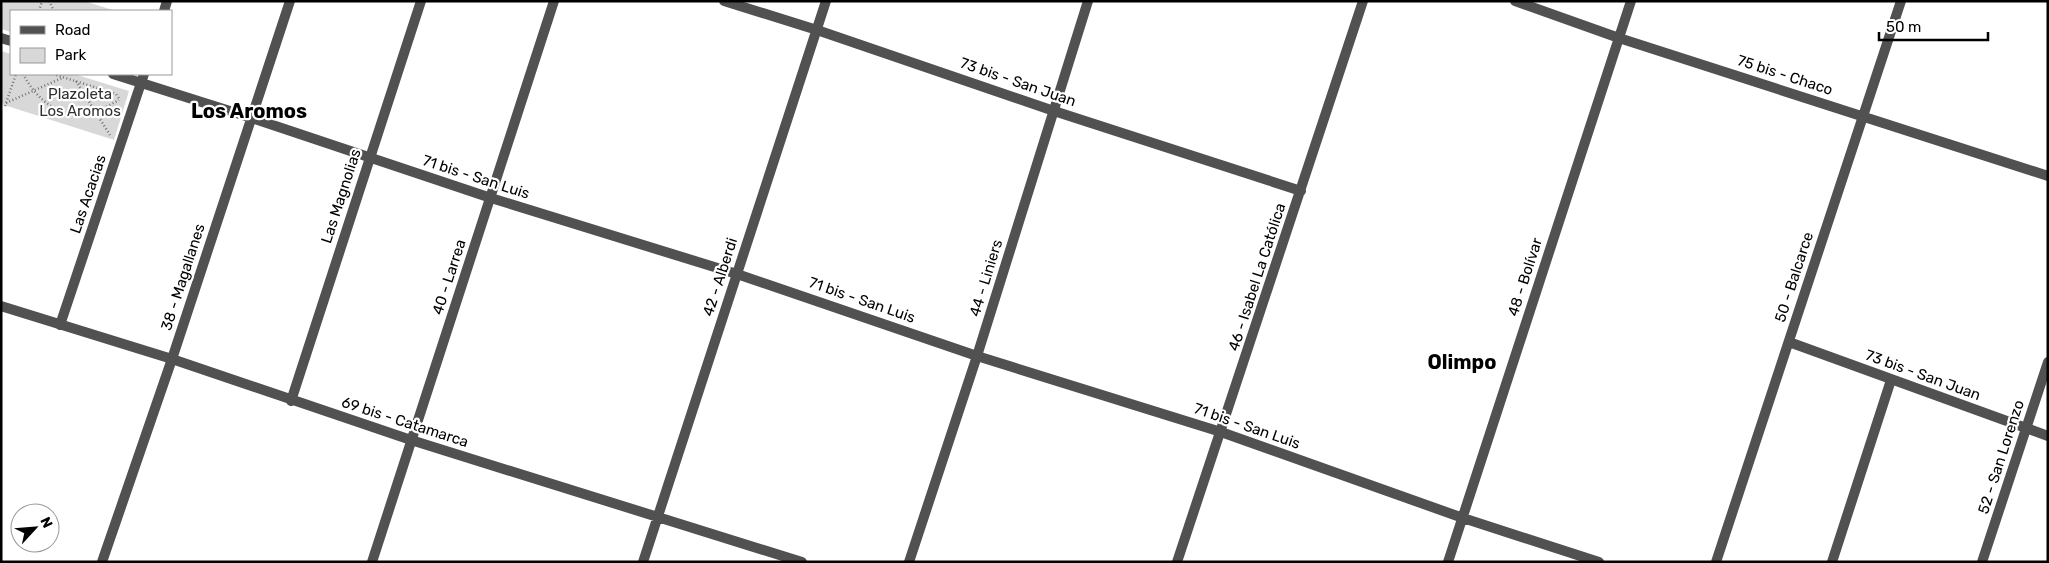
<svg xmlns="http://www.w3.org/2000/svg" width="2049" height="563" font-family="Rubik,sans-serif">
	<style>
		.green { fill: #d8d8d8 }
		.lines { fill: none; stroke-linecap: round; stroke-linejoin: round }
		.path { stroke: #737373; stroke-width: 2.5; stroke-dasharray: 1 2.5; stroke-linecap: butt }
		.minor { stroke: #515151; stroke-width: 10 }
		.labels { text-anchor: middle; stroke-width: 4.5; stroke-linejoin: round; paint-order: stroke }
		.street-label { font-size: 15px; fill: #000; stroke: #fff }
		.park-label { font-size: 15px; fill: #2f2f2f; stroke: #fff }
		.district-label { font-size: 20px; font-weight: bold; fill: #000; stroke: #fff }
	</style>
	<rect width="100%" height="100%" fill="#fff"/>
	<path class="green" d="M3 1H84L116 11H11V32L1 29V8Z
		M1 51 11 54V74H74L129 91 114 140 1 104Z"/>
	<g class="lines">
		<path class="path" d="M49 1 54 11
			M39 11 42 1
			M23 74C34 95 54 115 80 115 93 115 108 106 119 100
			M53 74 116 94 120 100
			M76 81 110 135
			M6 103 62 78
			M5 106 16 74"/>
		<path class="minor" d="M724 1 817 30 1054 111 1301 191
			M1515 1 1619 38 2048 176
			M164 11 167 1
			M1 38 11 41
			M113 74 252 118 491 198 737 274 977 356 1221 432 1463 518 1599 562
			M1 306 172 359 411 440 802 562
			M60 325 144 74
			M1789 342 2048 436
			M291 401 421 1
			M102 562 172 359 290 1
			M372 562 554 1
			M643 562 826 1
			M909 562 977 356 1088 1
			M1177 562 1363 1
			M1448 562 1631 1
			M1716 562 1901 1
			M1832 562 1891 380
			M1982 562 2048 362"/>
	</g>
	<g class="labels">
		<g class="street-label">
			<text transform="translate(1785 75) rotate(18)" y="5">75 bis - Chaco</text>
			<text transform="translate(1018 82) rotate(19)" y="5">73 bis - San Juan</text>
			<text transform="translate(476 177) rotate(18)" y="5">71 bis - San Luis</text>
			<text transform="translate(88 194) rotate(-71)" y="5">Las Acacias</text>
			<text transform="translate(341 196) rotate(-72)" y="5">Las Magnolias</text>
			<text transform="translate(183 277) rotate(-72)" y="5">38 - Magallanes</text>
			<text transform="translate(449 277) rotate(-72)" y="5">40 - Larrea</text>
			<text transform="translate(720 277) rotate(-72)" y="5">42 - Alberdi</text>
			<text transform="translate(1257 277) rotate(-72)" y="5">46 - Isabel La Católica</text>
			<text transform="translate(1525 277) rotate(-72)" y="5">48 - Bolívar</text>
			<text transform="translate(1794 277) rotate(-72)" y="5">50 - Balcarce</text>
			<text transform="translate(986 278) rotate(-73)" y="5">44 - Liniers</text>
			<text transform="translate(862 300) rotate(19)" y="5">71 bis - San Luis</text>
			<text transform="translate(1923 375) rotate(20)" y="5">73 bis - San Juan</text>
			<text transform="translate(405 422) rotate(18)" y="5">69 bis - Catamarca</text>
			<text transform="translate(1247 426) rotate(19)" y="5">71 bis - San Luis</text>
			<text transform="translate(2001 457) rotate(-72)" y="5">52 - San Lorenzo</text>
		</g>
		<g class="park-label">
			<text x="80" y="99">Plazoleta<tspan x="80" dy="17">Los Aromos</tspan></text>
		</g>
		<g class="district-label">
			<text x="249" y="118">Los Aromos</text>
			<text x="1462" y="369">Olimpo</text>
		</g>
	</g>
	<rect width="2049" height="563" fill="none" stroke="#000000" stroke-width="5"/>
	<rect x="10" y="10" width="162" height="65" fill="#ffffff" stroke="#999999"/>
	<rect x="20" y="26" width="25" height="8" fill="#515151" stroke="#999999"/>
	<text x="55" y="35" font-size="15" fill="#000000">Road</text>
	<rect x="20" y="48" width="25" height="15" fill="#d8d8d8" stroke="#999999"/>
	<text x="55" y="60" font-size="15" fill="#000000">Park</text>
	<g transform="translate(35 528) rotate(64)"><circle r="24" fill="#ffffff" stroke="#999999"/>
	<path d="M0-4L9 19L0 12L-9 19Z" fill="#000000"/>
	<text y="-8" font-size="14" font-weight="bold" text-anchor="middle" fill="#000000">N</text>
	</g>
	<path d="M1879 32v8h109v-8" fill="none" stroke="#000000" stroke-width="2.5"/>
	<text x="1886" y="32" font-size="15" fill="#000000" stroke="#ffffff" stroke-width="4" paint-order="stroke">50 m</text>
</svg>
